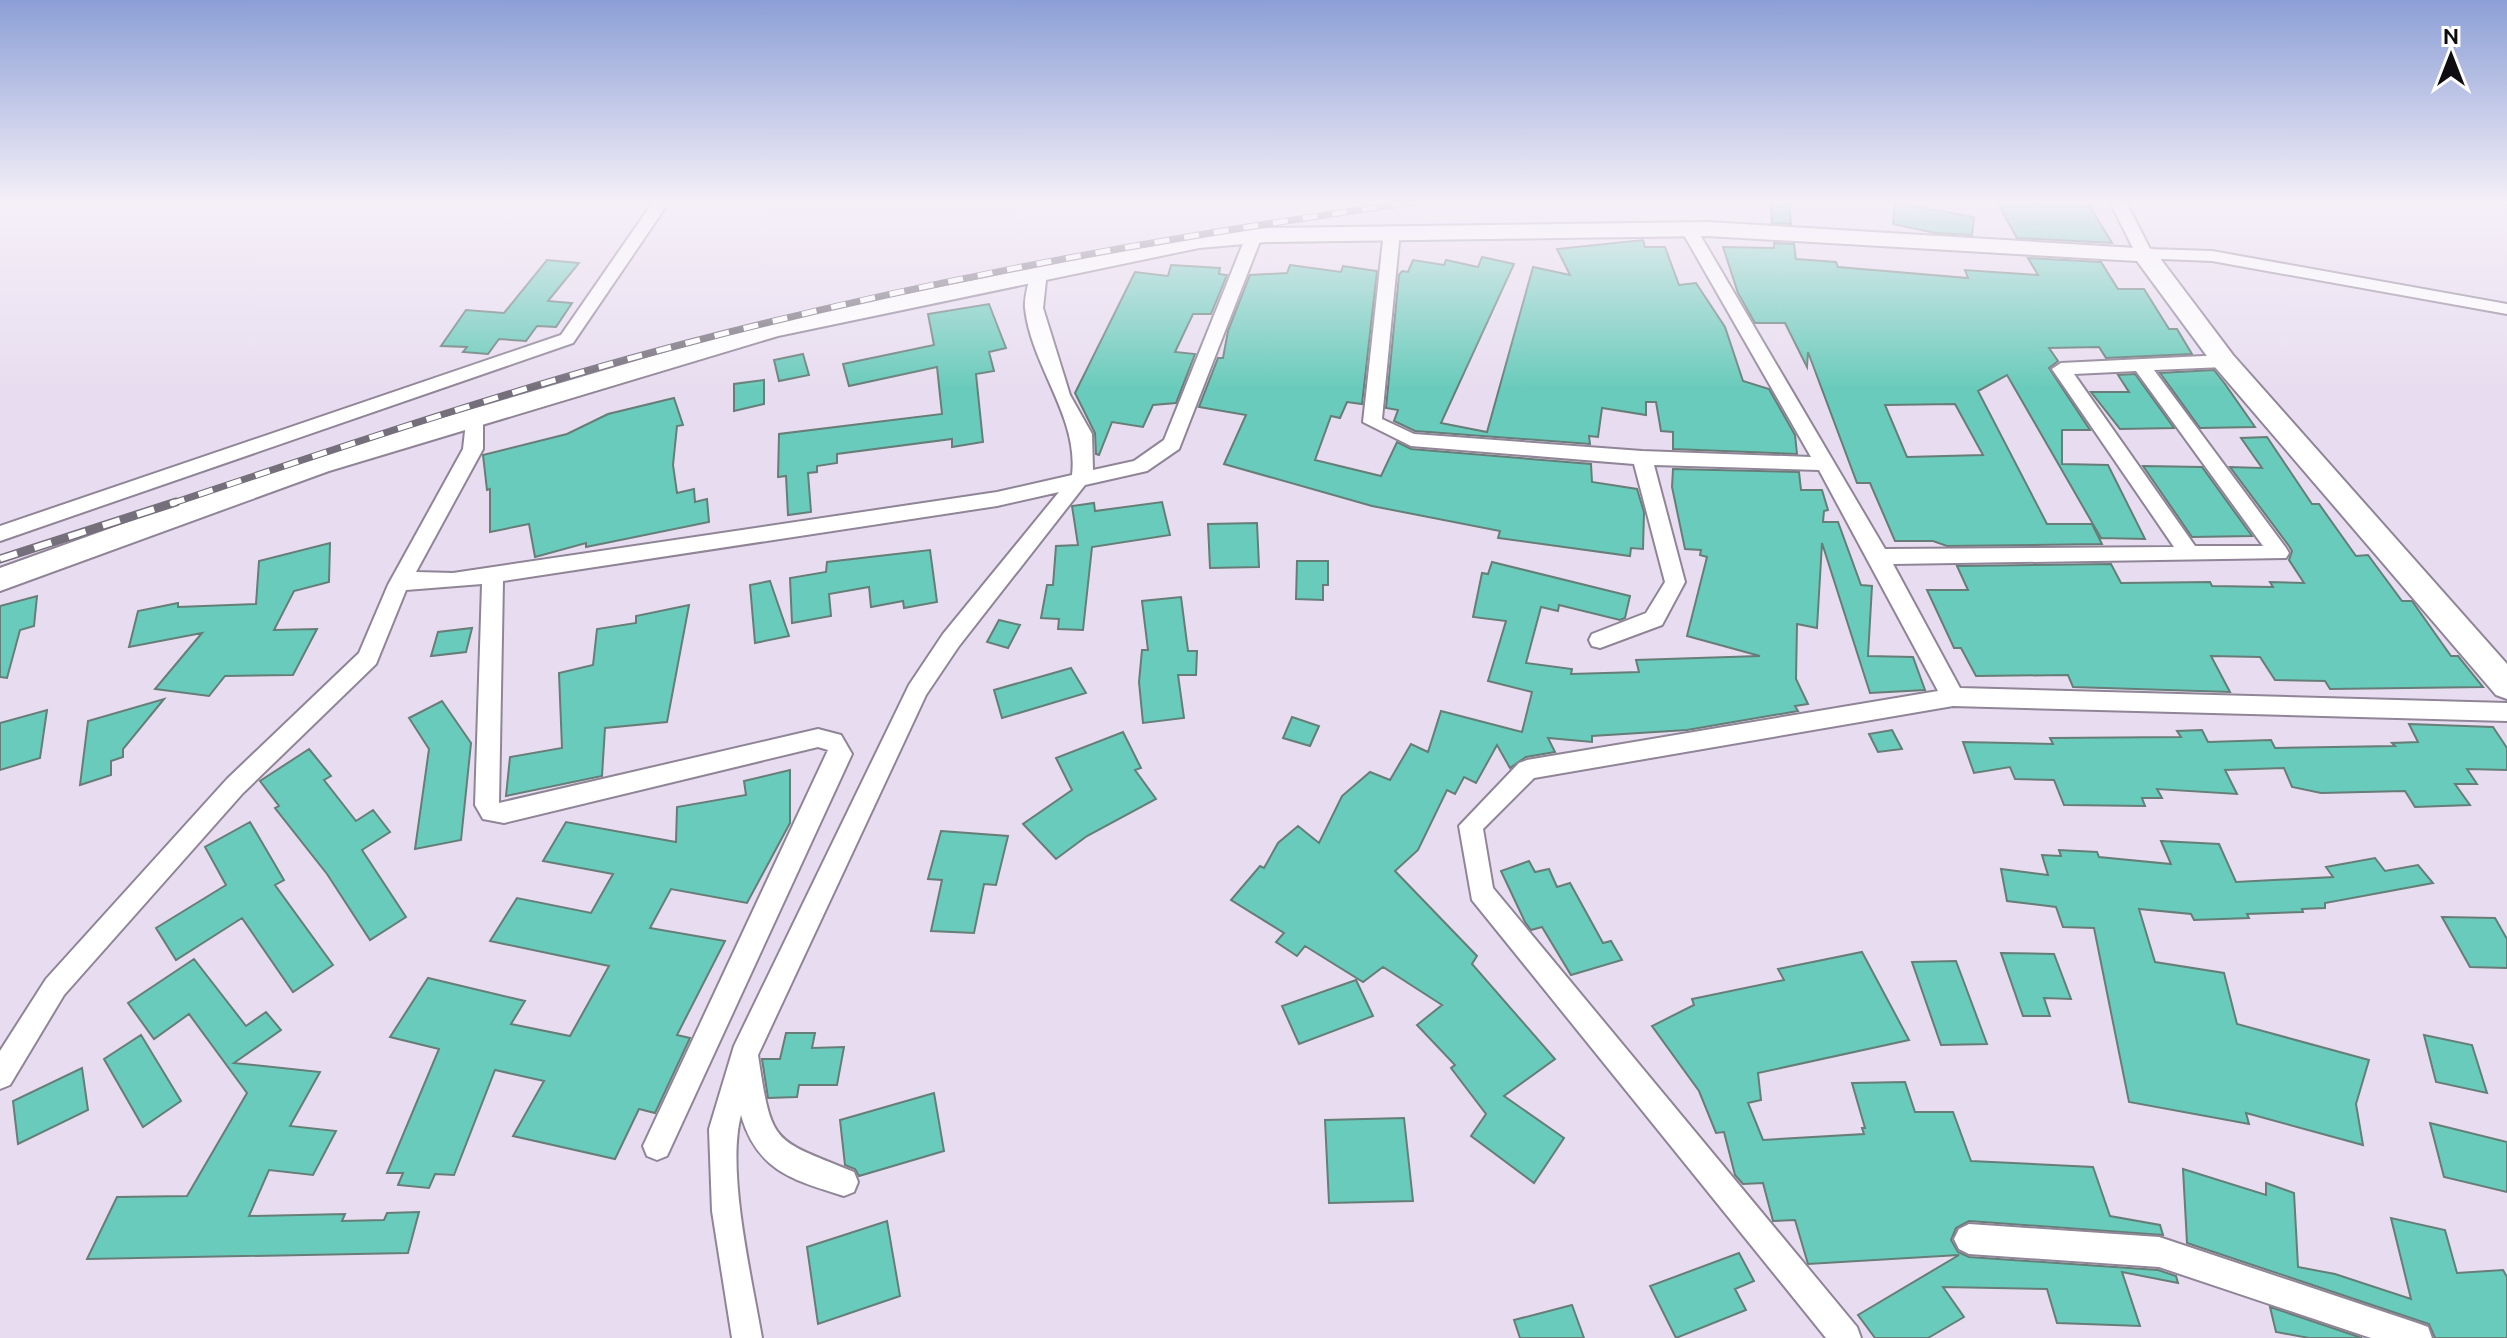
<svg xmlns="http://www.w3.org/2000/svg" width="2507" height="1338" font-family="Ubuntu,sans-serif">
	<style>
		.building { fill: #69cbbb; stroke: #667d78; stroke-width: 2; fill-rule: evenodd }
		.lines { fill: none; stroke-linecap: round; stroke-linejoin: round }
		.street-casing { stroke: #8f8597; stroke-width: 4 }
		.secondary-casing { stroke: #8f8597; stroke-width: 4 }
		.street { fill: #fff; fill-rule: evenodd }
		.secondary { fill: #fff; fill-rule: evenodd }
		.rail-far1-casing { stroke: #756f7b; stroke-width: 7 }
		.rail-casing { stroke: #756f7b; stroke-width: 9 }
		.rail-far1 { stroke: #fff; stroke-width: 5; stroke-dasharray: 15; stroke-linecap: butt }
		.rail { stroke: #fff; stroke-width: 6; stroke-dasharray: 18; stroke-linecap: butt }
	</style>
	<rect width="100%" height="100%" fill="#e8ddf0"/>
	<path class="building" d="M1771 202H1789L1791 224 1772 223Z
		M1997 202H2087L2112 243 2017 238Z
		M1895 203 1974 217 1972 235 1935 233 1893 224Z
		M1643 240 1645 247H1665L1679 285 1696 283 1725 327 1743 381 1769 389 1795 435 1797 454 1673 449V432L1661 431 1656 402H1646V415L1602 408 1598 437 1589 436 1590 444 1415 431 1394 421 1398 410 1386 408 1399 275 1402 271 1408 272 1413 260 1444 265 1446 260 1478 267 1482 257 1514 264 1441 423 1487 432 1533 267 1570 275 1557 249Z
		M1774 243 1794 244 1796 259 1836 262 1838 267 1968 278 1965 270 2038 275 2028 258 2101 262 2118 289H2144L2169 329H2177L2192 354 2106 358 2099 347 2049 348 2058 361 2049 368 2090 430H2062V464L2108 465 2145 539 2101 538 2007 375 1978 391 2047 524H2092L2102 544 1947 546 1933 541H1895L1870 483H1857L1808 352 1807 367 1785 323H1755L1738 293 1723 247 1774 248ZM1955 404 1983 455 1907 457 1885 405Z
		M547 260 579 263 548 301 572 303 556 327 537 326 526 341 499 339 488 354 463 352 467 347 441 346 466 310 504 313Z
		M1171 265 1220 268 1219 274 1227 275 1211 314H1193L1175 352 1195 354 1176 403 1153 405 1143 427 1112 422 1099 455 1096 454 1095 433 1075 393 1135 272 1168 276Z
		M1290 265 1341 272 1343 266 1377 271 1362 404 1347 402 1340 418 1331 416 1315 460 1381 476 1397 442 1411 449 1591 464 1592 482 1637 489 1644 512 1643 549 1631 548 1630 556 1498 538 1500 531 1372 506 1224 464 1246 415 1199 407 1218 358H1223L1228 331 1250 275 1287 273Z
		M989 304 1006 348 989 352 994 371 976 374 983 442 952 447V439L837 454V463L817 466V472L808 473 811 512 788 515 786 476 778 477 779 434 942 414 937 367 849 386 843 364 934 345 928 314Z
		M803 354 809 375 779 381 774 360Z
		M2214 370 2225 384 2255 427 2200 428 2160 373Z
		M2135 374 2174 428 2120 429 2091 392H2129L2118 375Z
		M764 380V404L734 411V384Z
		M674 398 683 425 677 426 673 465 677 493 694 489 695 502 707 499 709 522 586 547V543L535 557 529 524 490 532V489L487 490 483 455 567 434 608 414Z
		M2267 437 2312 504H2319L2356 556 2368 555 2402 601H2412L2451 656H2458L2483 687 2330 689 2325 681 2275 680 2260 657 2211 656 2230 692 2073 687 2068 675 1976 676 1961 648H1954L1927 590H1968L1957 566 2111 564 2121 583 2210 582 2212 586 2273 587 2270 582 2304 583 2289 560 2292 551 2289 546 2230 467 2262 468 2241 438Z
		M2143 466 2202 467 2252 536 2192 537Z
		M1673 469 1799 472 1801 490H1822L1828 510 1824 511 1823 522H1838L1861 585 1872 586 1868 656 1913 657 1925 690 1870 693 1822 543 1817 628 1797 624 1796 679 1808 704 1795 706 1798 711 1687 730 1592 736V742L1548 738 1555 752 1526 757 1510 768 1497 745 1476 783 1464 777 1455 794 1447 790 1418 850 1395 871 1477 956 1472 964 1555 1059 1504 1096 1564 1138 1534 1183 1471 1136 1486 1114 1451 1068 1455 1065 1417 1025 1442 1005 1383 967 1363 982 1305 946 1297 956 1276 942 1284 933 1231 900 1260 866 1264 868 1278 843 1298 826 1319 843 1342 796 1370 772 1390 780 1411 744 1428 752 1441 711 1522 732 1532 692 1488 681 1506 621 1473 617 1482 573 1488 574 1492 562 1630 596 1625 618 1620 620 1559 605 1558 611 1541 607 1526 663 1572 669 1571 674 1639 672 1636 660 1760 656 1687 636 1707 557 1700 555 1701 550 1685 549 1672 487Z
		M1162 502 1170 535 1092 547 1083 630 1058 629 1059 619 1041 618 1047 585H1053L1056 546 1078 545 1072 506 1094 503 1095 511Z
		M1257 523 1259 567 1210 568 1208 524Z
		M330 543 329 582 294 591 274 630 317 629 293 675 225 676 209 696 155 689 202 633 129 647 138 611 178 603V607L256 604 259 561Z
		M930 550 937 602 904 608 903 601 871 607 869 587 829 594 831 616 792 623 790 578 826 572 827 562Z
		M1297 561H1328V585H1323V600L1296 599Z
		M770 581 789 636 755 643 750 585Z
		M37 596 34 626 20 630 7 678 0 677V606Z
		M1181 597 1188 651H1197L1196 675H1178L1184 718 1143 723 1139 682 1142 650H1148L1142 601Z
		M689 605 667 722 605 728 602 776 506 796 510 757 562 748 559 673 593 665 597 629 636 623V616Z
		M999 620 1020 625 1008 648 987 642Z
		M472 628 466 652 431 656 438 632Z
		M1071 668 1086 693 1002 718 994 690Z
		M164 699 123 749V757L111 761V775L80 785 88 721Z
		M442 701 471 743 461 840 415 849 429 749 409 718Z
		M47 710 40 758 0 770V723Z
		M1292 717 1319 726 1310 746 1283 738Z
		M2409 724 2493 727 2507 748V770L2467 769 2477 784H2455L2470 805 2415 807 2405 791 2321 793 2292 787 2284 768 2225 770 2237 794 2157 789 2162 798H2142L2145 806 2064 805 2054 780 2015 779 2010 767 1974 773 1963 742 2053 744 2050 738 2181 737 2177 731 2202 730 2208 742 2271 740 2275 748 2395 746 2392 743 2418 742Z
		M1892 730 1902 749 1878 752 1869 734Z
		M1123 732 1141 768 1135 770 1156 799 1087 836 1056 859 1023 824 1072 790 1056 758Z
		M309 749 331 776 324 780 356 821 373 810 390 832 362 850 406 917 370 940 327 874 275 808 279 806 260 781Z
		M790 770V823L747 903 671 889 650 928 725 941 677 1035 690 1038 655 1113 639 1109 615 1159 513 1136 544 1081 495 1070 454 1175 435 1174 429 1188 398 1185 403 1173H387L439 1049 390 1037 428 978 525 1001 511 1024 570 1036 609 966 490 941 517 898 591 913 613 874 543 861 566 822 676 842 677 807 746 795 744 781Z
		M250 822 284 880 275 885 333 965 293 992 242 918 176 960 156 928 226 885 205 847Z
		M941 831 1008 836 996 885 984 884 974 933 931 931 942 880 928 879Z
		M2161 841 2219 844 2236 882 2333 877 2326 867 2375 858 2385 871 2418 865 2433 883 2325 903V908L2302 909 2303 912 2247 914 2249 918 2194 920 2191 914 2139 909 2155 962 2224 973 2237 1024 2369 1060 2356 1104 2363 1145 2246 1113 2249 1124 2129 1102 2094 928 2063 927 2056 907 2007 901 2001 869 2048 875 2042 855 2061 856 2059 850 2097 852 2099 857 2171 864Z
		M1529 861 1535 872 1549 869 1557 887 1570 883 1603 943 1611 941 1622 960 1571 975 1542 927 1531 930 1525 922 1501 871Z
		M2442 917 2495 918 2507 939V968L2470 967Z
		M1862 952 1909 1040 1758 1073 1761 1100 1748 1103 1763 1140 1864 1134 1862 1128H1865L1852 1083 1905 1082 1915 1112H1953L1971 1161 2093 1167 2110 1216 2160 1225 2163 1235 1969 1221 1956 1228 1951 1240 1958 1252 1969 1257 2158 1270 2176 1276 2178 1283 2122 1272 2140 1326 2057 1323 2047 1289 1943 1287 1964 1317 1928 1338H1875L1858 1315 1959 1255 1808 1264 1795 1220 1773 1221 1763 1183 1743 1184 1735 1175 1724 1132 1716 1133 1699 1091 1652 1026 1694 1005 1692 999 1784 980 1778 969Z
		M2001 953 2054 954 2071 999 2044 998 2050 1016H2023Z
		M194 959 246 1026 266 1012 281 1030 234 1063 320 1072 290 1126 336 1131 313 1175 269 1170 249 1216 345 1214 342 1221 384 1220 387 1213 419 1212 408 1253 87 1259 117 1197 187 1196 247 1093 189 1014 154 1039 128 1003Z
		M1956 961 1987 1044 1941 1045 1912 962Z
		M1356 980 1373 1016 1299 1044 1282 1006Z
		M786 1033H815L812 1048 844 1047 837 1085H799L797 1097 768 1098 762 1059H780Z
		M141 1035 181 1101 143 1127 104 1059Z
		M2424 1035 2472 1045 2487 1093 2436 1082Z
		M82 1068 88 1110 18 1144 13 1101Z
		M934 1093 944 1151 859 1176 855 1169 845 1165 840 1120Z
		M1404 1118 1413 1201 1329 1203 1325 1120Z
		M2430 1123 2507 1142V1192L2444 1177Z
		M2183 1169 2266 1195V1183L2294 1193 2298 1267 2335 1274 2411 1299 2391 1218 2445 1230 2457 1273 2503 1270 2507 1277V1338H2435L2429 1324 2187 1243Z
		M887 1221 900 1296 818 1324 807 1247Z
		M1739 1253 1754 1281 1735 1289 1746 1310 1676 1338 1650 1286Z
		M1572 1305 1584 1338H1520L1514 1320Z
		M2270 1307 2362 1338H2309L2276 1332Z"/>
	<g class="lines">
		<g class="street-casing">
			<path id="street" d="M653 202H669L573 343 0 541V526L561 335Z
				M2110 202H2126L2150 249 2212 251 2507 304V314L2212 261 2138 258Z
				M1688 223 1696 228 1885 549 2174 547 2052 369 2061 363 2224 355 2233 361 2224 367 2154 370 2286 548 2289 553 2286 558 1893 564 1960 688 2507 703V721L1953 706 1534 778 1483 829 1493 888 1857 1327 1861 1338H1826L1472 900 1459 826 1519 763 1527 760 1938 691 1819 470 1654 465 1685 582 1662 625 1600 648 1592 646 1589 640 1592 634 1646 613 1665 582 1634 464 1411 446 1363 422 1384 231 1392 226 1400 231 1382 419 1414 434 1642 451 1811 457 1680 228ZM2136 371 2263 546H2195L2074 374Z
				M1254 231 1262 236 1179 449 1147 471 1085 485 959 646 926 695 758 1055C772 1147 772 1138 854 1172L858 1182 854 1192 844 1196C793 1180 757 1171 741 1115 726 1171 752 1279 762 1338H732L712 1211 709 1129 734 1046 909 685 943 634 1059 492 997 506 503 581 499 803 818 729 841 735 852 754 667 1156 657 1160 647 1156 643 1146 828 750 818 747 504 823 483 819 475 805 482 584 406 590 376 664 243 793 64 995 10 1085 0 1089V1051L46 979 227 779 359 653 388 585 463 449 467 413 474 411 483 417V449L416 572 453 573 997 492 1072 475C1079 417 1031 366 1025 308 1024 297 1029 282 1031 271L1039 266 1047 271 1043 308 1070 395 1092 434 1093 470 1134 461 1164 440 1246 236Z
				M1969 1224 2159 1237 2417 1323 2428 1327 2432 1338H2371L2159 1267 1969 1254 1959 1249 1954 1239 1959 1229Z"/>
		</g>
		<g class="secondary-casing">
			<path id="secondary" d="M1708 222 2153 249 2233 355 2507 664V699L2496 695 2215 367 2137 261 1708 236 1267 242 1199 248 778 336 329 471 0 591V568L309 457 765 323 1199 234 1267 228Z"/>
		</g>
		<use href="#street" class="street"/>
		<use href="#secondary" class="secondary"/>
		<g class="rail-far1-casing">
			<path id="rail-far1" d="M170 504C341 447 512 389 687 343 926 280 1170 236 1415 202"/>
		</g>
		<g class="rail-casing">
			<path id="rail" d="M0 559 176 502"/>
		</g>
		<use href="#rail-far1" class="rail-far1"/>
		<use href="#rail" class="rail"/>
	</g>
	<linearGradient id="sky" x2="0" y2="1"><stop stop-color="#8c9fd6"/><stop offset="0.52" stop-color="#f5f0f8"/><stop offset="1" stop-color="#f5f0f8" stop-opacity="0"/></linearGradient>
	<rect width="2507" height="389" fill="url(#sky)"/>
	<g transform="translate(2451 56)" stroke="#ffffff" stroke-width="6" paint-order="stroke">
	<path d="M0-6L14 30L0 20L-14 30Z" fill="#0f0c12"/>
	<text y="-12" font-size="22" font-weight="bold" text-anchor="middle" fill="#0f0c12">N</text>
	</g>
</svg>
